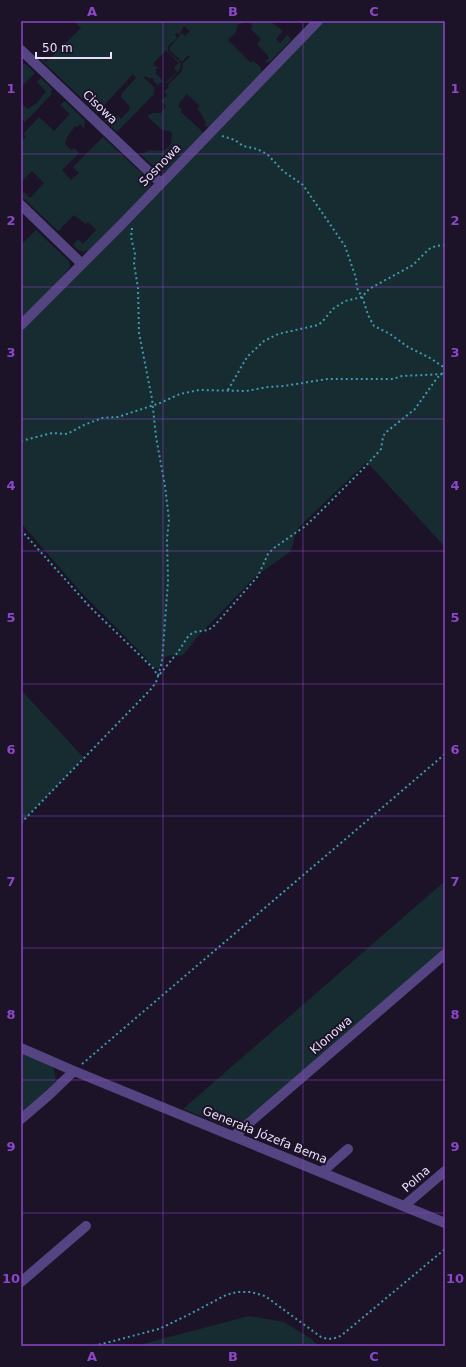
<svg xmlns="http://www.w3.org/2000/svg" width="466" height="1367" font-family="'DejaVu Sans',sans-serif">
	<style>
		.green { fill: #172c31 }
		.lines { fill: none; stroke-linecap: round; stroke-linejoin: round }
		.path { stroke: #3e9aaf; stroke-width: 2; stroke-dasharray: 2 3; stroke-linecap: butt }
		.minor { stroke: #554482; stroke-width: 10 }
		.grid { fill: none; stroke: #8b47c8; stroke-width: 1; stroke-opacity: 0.55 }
		.labels { text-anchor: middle; stroke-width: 4; stroke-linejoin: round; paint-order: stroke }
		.street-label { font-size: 12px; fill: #e8defb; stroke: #1c1328 }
		.neatline { fill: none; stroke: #8b47c8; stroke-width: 1.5 }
		.grid-label { font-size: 13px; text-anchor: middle; font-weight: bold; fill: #8b47c8 }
	</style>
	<rect width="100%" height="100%" fill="#1c1328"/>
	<path class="green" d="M74 21H270L283 31 276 39 280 43 287 35 289 36 291 40 271 61 266 63 265 62 269 57 257 44 261 39 251 29 252 26 251 23 246 22 237 25 236 32 228 40 251 63 253 61 260 66 262 72 210 127 204 125 206 123 201 113 197 109 200 106 187 94 179 103 180 104 178 106 182 110 181 112 204 133 171 168C167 171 162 172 156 172L158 170 141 155 149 150 164 151 171 144 172 133 170 131 162 130 147 116 153 113H161L166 106 161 101 167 95 164 91 169 87 168 85 182 71 183 63 190 57 188 55 182 62 170 50V47L182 33 185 36 190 31 184 26 179 35 177 33 175 35 177 38 168 46V51L181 63 180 69 168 83 166 82 177 72 174 68 179 63 166 50 153 64 158 68 155 70 157 72 155 73 163 81 158 85 154 82 153 78H149L145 76 143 77 155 88 153 93 154 94 117 132 104 120 113 115 115 117 117 115 121 119 130 109 129 107 130 106 121 97 122 93 136 78 133 74 97 113 37 56 39 55 46 62 81 28Z
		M324 21H445V547L367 462 299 527 294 537 293 544 290 552 256 576 199 635 184 654 179 656 172 655 165 657 162 660 161 666 159 669C153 669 150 665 148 660L79 590 21 523V329Z
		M24 63 35 73 21 87 23 89 21 90V67Z
		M41 78 53 90 50 92 52 94 25 122 21 119V103L28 109 38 102 46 91 37 82Z
		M65 101 85 121 84 128 80 124 77 127 75 126 67 137 65 144 71 150 74 148 79 153 62 170 71 180 79 173 73 167 103 137 150 181 151 185 150 189 90 250C82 253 79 251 73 245L78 239 83 244 96 230 88 222 86 224 74 215 58 231 21 196 24 192 30 198 44 183 32 171 21 182V141L26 137 23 134 39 117 54 131 70 114 60 105Z
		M36 230 69 261 70 267 58 281 21 320V245Z
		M21 690 84 758 21 823Z
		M445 881V950L245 1122 237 1126 228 1127 183 1109Z
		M21 1052 50 1064C54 1068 57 1076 55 1082 51 1089 28 1106 21 1112Z
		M249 1316 284 1322 310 1338 319 1346H135Z"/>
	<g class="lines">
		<path class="path" d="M222 136 235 140 243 146 257 149 267 154 283 171 303 185 345 246 356 278 357 288 363 299 368 315 374 326 390 334 408 347 430 358 445 368
			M132 228 131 237 135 254 134 264 138 288 139 333 152 399 156 437 165 486 169 520 167 539 168 581 162 662 158 676
			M228 390 247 357 264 341 278 334 318 325 322 322 333 309 345 301 362 297 369 289 413 265 429 249 436 246 445 245
			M21 441 52 433 67 434 84 425 102 418 118 417 160 403 180 394 199 390 246 391 268 387 284 386 327 379H393L402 376 445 374
			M21 530 90 607 153 668 158 676 156 682 152 688 21 823
			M160 674 178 652 189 635 195 632 208 630 213 627 223 616 258 576 268 554 274 548 304 527 315 517 365 467 381 449 383 437 385 433 415 409 437 378 445 371
			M82 1064 445 754
			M94 1346 159 1329 188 1315 226 1295 237 1292H251L265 1296 321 1337C329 1340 335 1339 342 1335L445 1249"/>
		<path class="minor" d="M21 50 161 183
			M21 205 82 264
			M21 325 121 225 318 21
			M21 1048 74 1071 445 1223
			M21 1119 49 1095 74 1071
			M234 1136 445 954
			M322 1172 348 1149
			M404 1206 445 1171
			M21 1282 86 1226"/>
	</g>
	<path class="grid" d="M163 21V1346M303 21V1346M21 154H445M21 287H445M21 419H445M21 551H445M21 684H445M21 816H445M21 948H445M21 1080H445M21 1213H445"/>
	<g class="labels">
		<g class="street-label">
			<text transform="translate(100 107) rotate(44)" y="4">Cisowa</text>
			<text transform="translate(160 165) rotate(-46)" y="4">Sosnowa</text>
			<text transform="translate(331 1035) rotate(-41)" y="4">Klonowa</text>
			<text transform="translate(265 1135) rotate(22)" y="4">Generała Józefa Bema</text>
			<text transform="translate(416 1179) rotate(-41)" y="4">Polna</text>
		</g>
	</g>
	<rect width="466" height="1367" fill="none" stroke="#1c1328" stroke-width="44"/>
	<path d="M36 52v6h75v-6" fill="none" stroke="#e8defb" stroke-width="2"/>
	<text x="42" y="52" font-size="12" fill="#e8defb" stroke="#1c1328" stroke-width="3" paint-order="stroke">50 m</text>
	<rect x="22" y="22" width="422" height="1323" class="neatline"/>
	<g class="grid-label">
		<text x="92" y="16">A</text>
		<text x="233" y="16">B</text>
		<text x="374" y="16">C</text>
		<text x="11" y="93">1</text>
		<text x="455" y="93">1</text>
		<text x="11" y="225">2</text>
		<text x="455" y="225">2</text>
		<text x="11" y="357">3</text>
		<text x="455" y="357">3</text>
		<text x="11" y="490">4</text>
		<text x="455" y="490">4</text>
		<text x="11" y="622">5</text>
		<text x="455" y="622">5</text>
		<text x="11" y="754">6</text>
		<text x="455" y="754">6</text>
		<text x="11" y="886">7</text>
		<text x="455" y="886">7</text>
		<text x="11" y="1019">8</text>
		<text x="455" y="1019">8</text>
		<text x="11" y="1151">9</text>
		<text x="455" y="1151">9</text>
		<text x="11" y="1283">10</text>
		<text x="455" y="1283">10</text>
		<text x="92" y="1361">A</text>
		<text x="233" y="1361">B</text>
		<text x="374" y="1361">C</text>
	</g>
</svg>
